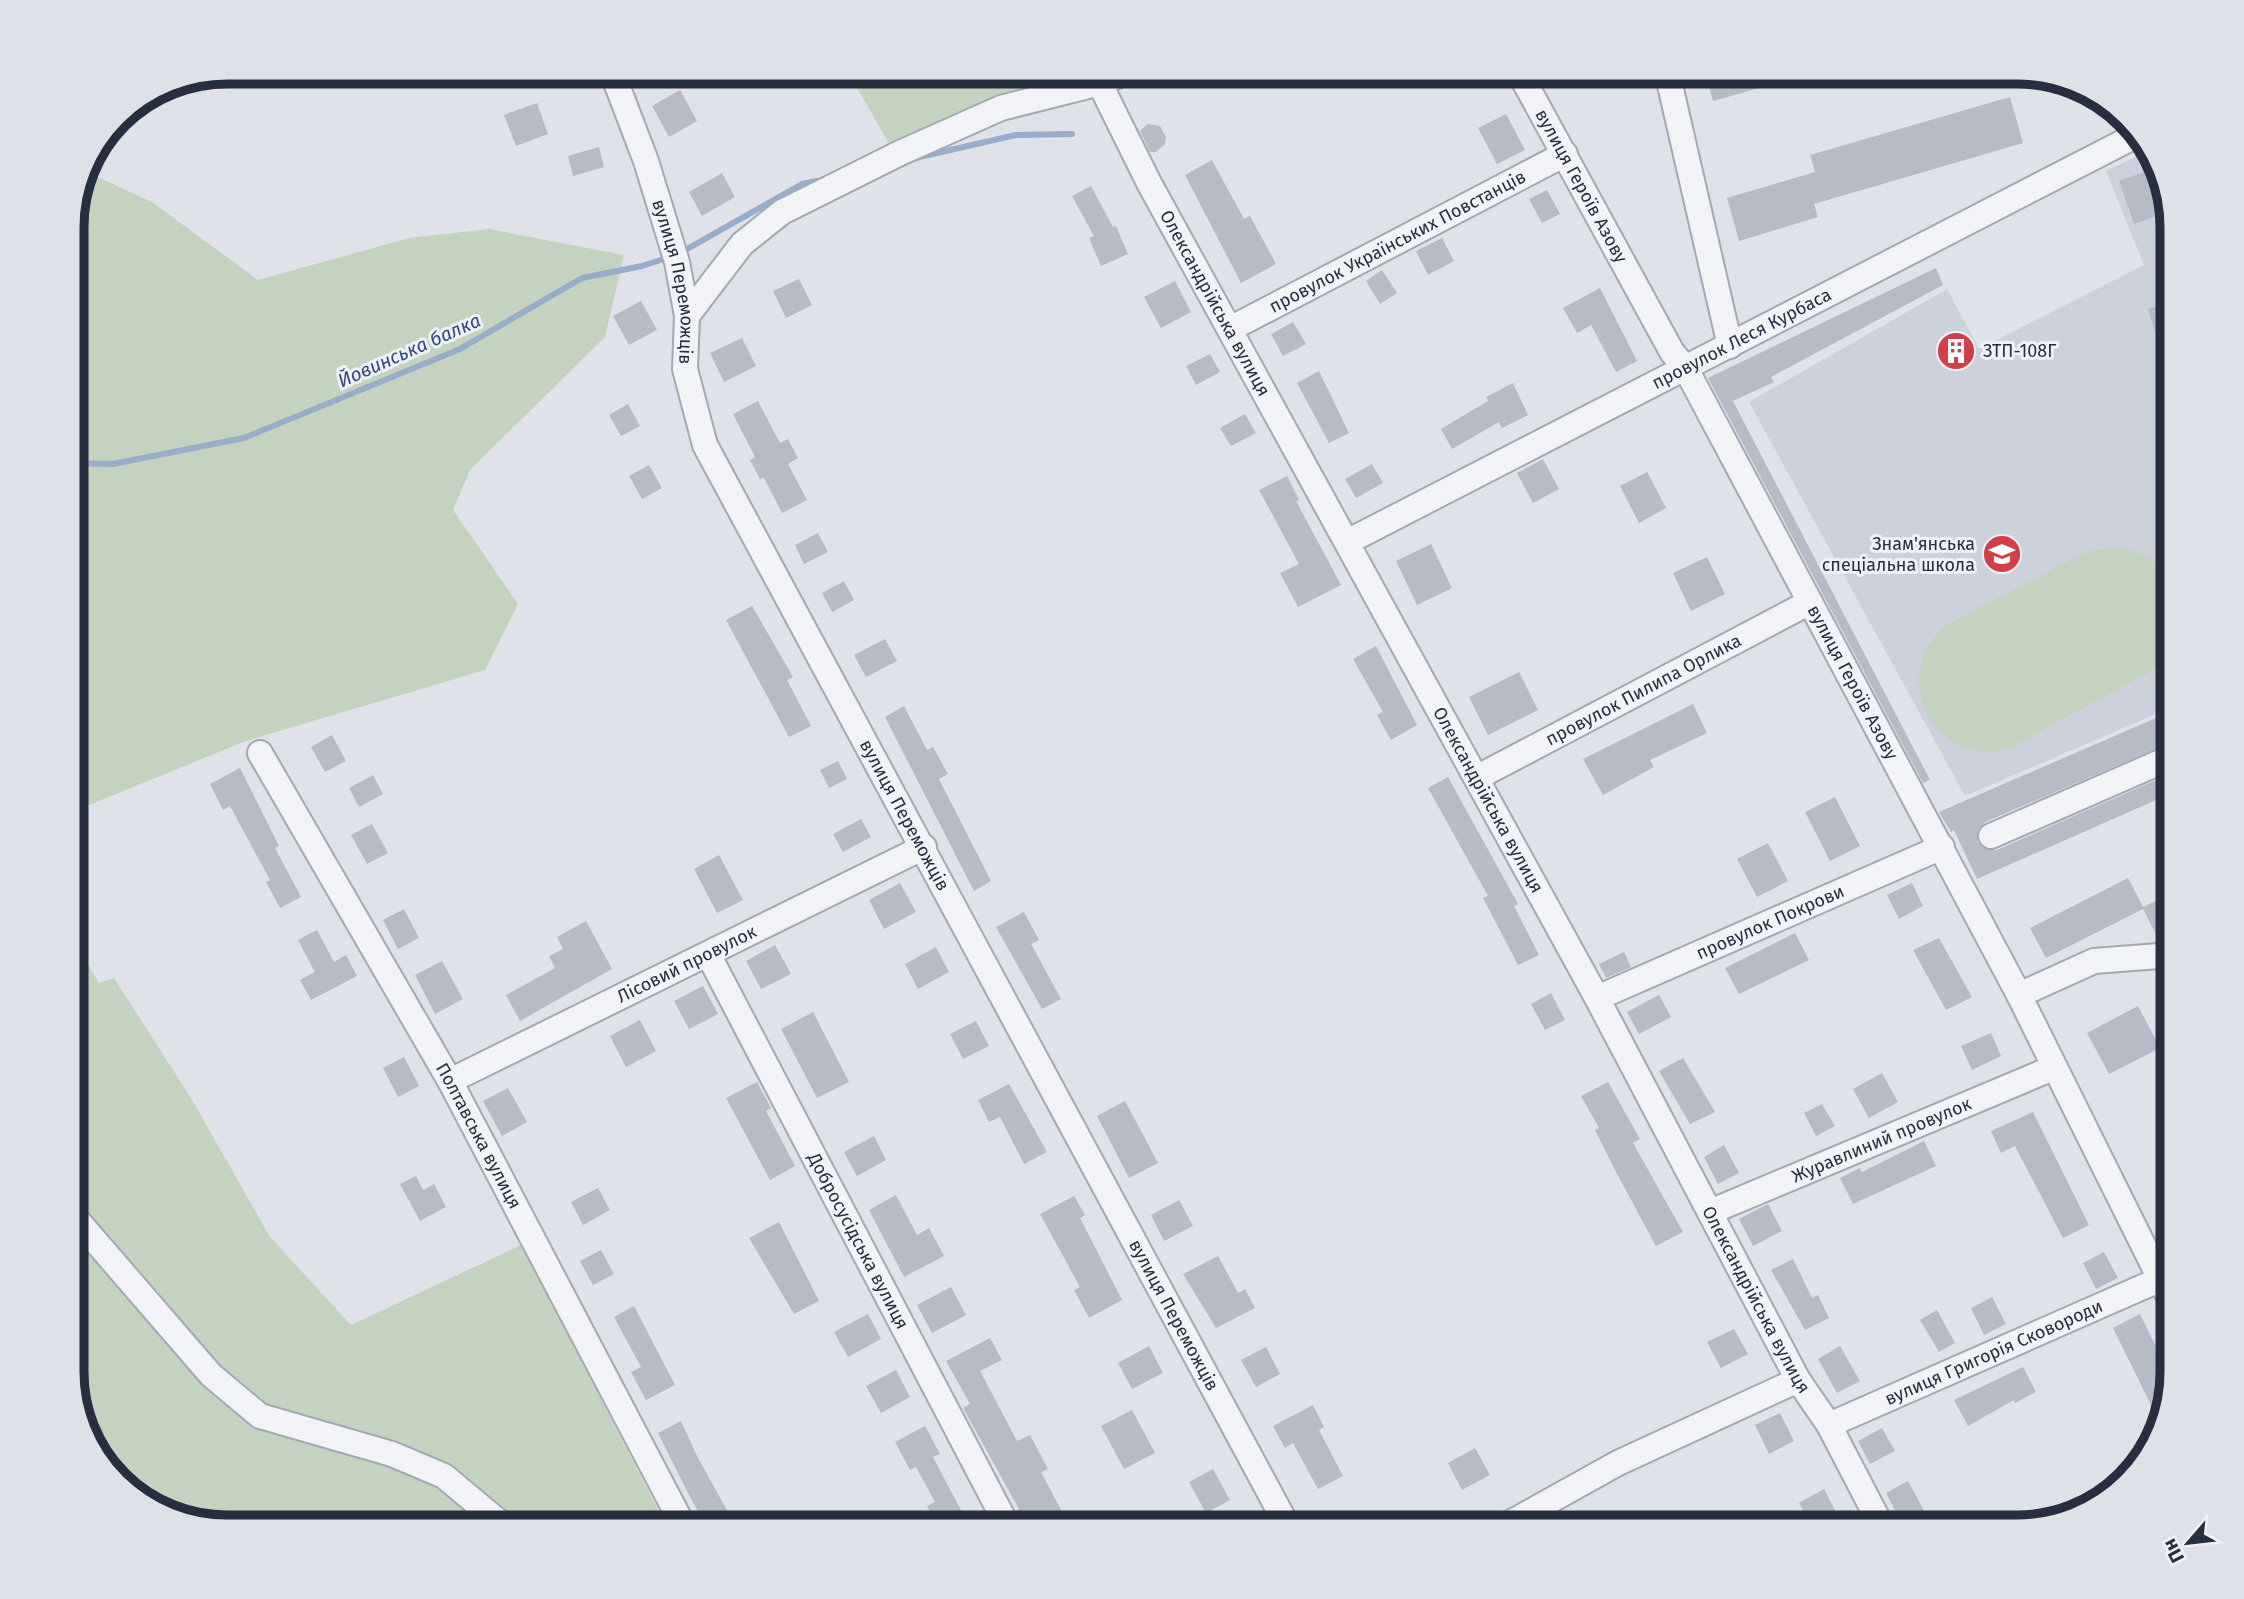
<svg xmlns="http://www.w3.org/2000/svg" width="2244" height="1599" font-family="'Fira Sans',sans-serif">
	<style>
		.built { fill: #cdd1db }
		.green { fill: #c3d3c0 }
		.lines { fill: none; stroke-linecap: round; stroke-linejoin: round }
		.stream { stroke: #98adca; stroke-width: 6 }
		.building { fill: #b6bbc6 }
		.minor-casing { stroke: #a4a8b3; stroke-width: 28 }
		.minor { stroke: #f2f3f7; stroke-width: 24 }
		.labels { text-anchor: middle; stroke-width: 6; stroke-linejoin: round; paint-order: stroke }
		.street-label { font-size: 18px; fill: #272e40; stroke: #eef1f6 }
		.poi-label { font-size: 18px; fill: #272e40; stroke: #eef1f6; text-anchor: start }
		.water-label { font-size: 19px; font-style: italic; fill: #304a76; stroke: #eef1f6 }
		.rim { fill: none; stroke: #272e40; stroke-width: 9 }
	</style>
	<rect width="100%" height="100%" fill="#dfe2e9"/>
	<path class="built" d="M2149 150 2156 158 2172 227V707L1965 796 1749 402 1947 289 1979 349 2144 265 2106 171Z"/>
	<path class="green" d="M848 72H1091L903 168Z
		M84 171 152 202 258 280 409 238 489 229 624 255 605 337 470 470 453 510 518 604 485 670 246 741 72 812V217Z
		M2110 547C2137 548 2158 559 2172 583 2172 620 2182 645 2152 671 2116 690 2080 710 2044 729 2031 736 2015 748 2001 751 1965 758 1928 732 1921 697 1914 668 1925 644 1946 625L2084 553Z
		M72 938 99 983 114 978 191 1098 270 1237 351 1325 521 1245 667 1527H227L133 1495 92 1449 72 1382Z"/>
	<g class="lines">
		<path class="stream" d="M915 158 1016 135 1072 134
			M680 253 802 184 817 181
			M72 463 113 464 244 438 460 349 582 278 642 266 670 257"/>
	</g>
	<path class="building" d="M1705 72H1759L1763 87 1713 101Z
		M680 90 697 121 669 137 652 106Z
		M2010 97 2023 143 1814 204 1818 217 1739 241 1727 198 1815 172 1810 155Z
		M537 103 548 134 516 146 504 115Z
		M1506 114 1525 150 1497 164 1478 128Z
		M1148 124 1160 126 1166 137 1165 144 1156 152H1150L1140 131Z
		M599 147 604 167 573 176 568 156Z
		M1212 160 1244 219 1250 216 1276 264 1241 283 1185 175Z
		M2158 167 2169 212 2134 224 2119 181Z
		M722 173 735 197 702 216 689 192Z
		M1091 186 1113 227 1116 226 1128 254 1101 266 1089 238 1094 236 1072 196Z
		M1547 190 1560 214 1542 223 1529 199Z
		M1442 238 1454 261 1428 275 1416 251Z
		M1936 268 1943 285 1771 377 1774 382 1733 401 1930 780 1923 783 1708 378Z
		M1382 270 1397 293 1380 304 1366 281Z
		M799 279 812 305 786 318 773 291Z
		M1175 281 1191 312 1161 328 1144 297Z
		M1600 288 1637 361 1616 372 1591 325 1577 333 1563 308Z
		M641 301 657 330 629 345 613 316Z
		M2172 302V374L2169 375 2148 309Z
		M1293 322 1306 344 1283 356 1271 334Z
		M742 338 756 366 724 382 710 353Z
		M1210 354 1220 372 1196 385 1186 366Z
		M1319 371 1349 433 1329 443 1297 383Z
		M1513 383 1528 415 1502 428 1499 422 1452 449 1441 429 1488 401 1486 397Z
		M758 401 780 443 788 439 798 458 788 464 807 500 782 513 764 478 760 479 750 460 755 457 733 414Z
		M628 404 640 426 621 436 609 415Z
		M1245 414 1256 433 1231 446 1220 428Z
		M1543 459 1559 489 1533 503 1517 473Z
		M1372 464 1383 483 1356 498 1345 479Z
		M649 465 662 488 642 499 629 476Z
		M1647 472 1666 508 1639 523 1620 486Z
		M1287 476 1299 500 1296 501 1341 585 1298 607 1280 573 1299 564 1259 490Z
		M818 533 828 552 804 564 795 545Z
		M1431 544 1452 588 1417 605 1396 561Z
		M1707 557 1725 594 1691 611 1673 573Z
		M844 581 854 600 832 612 822 593Z
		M752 606 793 677 787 680 811 726 789 737 726 620Z
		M885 639 897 661 866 677 854 655Z
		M1376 646 1417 725 1391 740 1377 715 1383 712 1353 659Z
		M1519 672 1538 710 1488 735 1469 697Z
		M1693 704 1707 733 1650 760 1654 767 1603 795 1583 759Z
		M904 706 927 750 933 747 948 774 939 779 991 881 974 891 885 717Z
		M2172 711V742L1985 822 1979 828 1977 841 1983 848 1997 850 2172 773V793L1977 879 1954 830 1951 832 1939 812Z
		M332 735 346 761 325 772 311 747Z
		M838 761 847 779 829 788 820 770Z
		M240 768 279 846 275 848 301 897 280 908 266 882 270 880 230 806 223 810 210 784Z
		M373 775 383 794 359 807 349 788Z
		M1448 777 1518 904 1514 906 1539 955 1518 965 1483 898 1488 896 1428 788Z
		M1835 797 1860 846 1830 861 1805 812Z
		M861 819 871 837 843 852 833 834Z
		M372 824 388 853 367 864 351 835Z
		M1768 843 1788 881 1757 897 1737 859Z
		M719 855 743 900 717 913 694 869Z
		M2128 878 2143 907 2172 893V933L2159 940 2143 909 2046 958 2030 928Z
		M900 883 916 912 884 929 869 900Z
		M1912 883 1923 906 1899 919 1887 895Z
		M404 909 419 938 398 949 383 920Z
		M1024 912 1039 940 1031 944 1061 999 1042 1009 996 927Z
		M586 921 612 969 520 1021 506 995 555 968 549 956 563 949 557 937Z
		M317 930 334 962 346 955 357 976 311 1000 300 980 315 972 298 940Z
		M1795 933 1809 960 1739 994 1725 968Z
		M1939 938 1972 997 1946 1010 1913 950Z
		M775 945 791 974 761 989 746 961Z
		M936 947 949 972 918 989 905 964Z
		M1624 952 1631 967 1606 978 1599 964Z
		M442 961 463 999 435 1014 415 975Z
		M703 986 718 1014 689 1029 674 1001Z
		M1551 993 1565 1020 1545 1030 1531 1004Z
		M1659 995 1671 1017 1639 1034 1627 1012Z
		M2138 1006 2160 1048 2109 1074 2087 1033Z
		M813 1012 849 1082 817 1098 781 1029Z
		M640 1020 656 1051 626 1067 610 1036Z
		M976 1021 989 1046 963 1059 950 1034Z
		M1991 1033 2001 1056 1972 1070 1961 1046Z
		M404 1057 419 1086 398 1097 383 1068Z
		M1683 1058 1715 1112 1690 1124 1659 1071Z
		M1882 1073 1898 1102 1869 1118 1853 1089Z
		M757 1082 771 1108 766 1111 795 1166 770 1180 726 1098Z
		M1608 1082 1640 1139 1633 1143 1683 1232 1656 1246 1616 1172 1595 1130 1599 1128 1581 1096Z
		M1009 1084 1047 1152 1024 1164 1000 1117 989 1122 978 1100Z
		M508 1088 527 1122 502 1136 483 1101Z
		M1125 1101 1158 1163 1129 1178 1097 1116Z
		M1822 1104 1835 1126 1816 1136 1804 1113Z
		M2033 1112 2089 1225 2063 1238 2015 1146 2001 1153 1991 1131Z
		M874 1136 886 1160 857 1176 844 1152Z
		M1924 1141 1936 1166 1853 1204 1840 1178 1860 1168 1862 1172Z
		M1724 1145 1739 1173 1718 1184 1704 1157Z
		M416 1176 423 1190 434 1184 446 1207 420 1221 400 1184Z
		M598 1188 610 1210 583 1225 571 1202Z
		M896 1195 917 1235 929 1228 944 1256 904 1277 869 1210Z
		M1074 1196 1085 1215 1080 1218 1122 1300 1089 1318 1074 1290 1080 1287 1040 1214Z
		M1179 1200 1193 1226 1164 1241 1151 1215Z
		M1768 1204 1782 1231 1753 1246 1739 1219Z
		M779 1222 819 1301 794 1314 749 1238Z
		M601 1250 614 1274 593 1285 580 1261Z
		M2104 1252 2118 1278 2096 1289 2083 1263Z
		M1218 1256 1238 1293 1245 1289 1255 1308 1216 1328 1183 1274Z
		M1793 1259 1812 1298 1818 1295 1829 1318 1805 1330 1771 1270Z
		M951 1287 966 1315 932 1333 917 1305Z
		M1992 1297 2006 1324 1984 1335 1971 1308Z
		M634 1306 675 1385 646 1400 631 1372 641 1367 614 1317Z
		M1937 1310 1955 1343 1939 1352 1920 1320Z
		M868 1314 881 1339 848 1357 834 1332Z
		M2140 1314 2171 1377 2157 1417 2113 1328Z
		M1734 1329 1748 1354 1721 1368 1707 1342Z
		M990 1338 1002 1360 980 1371 1017 1441 1030 1435 1048 1469 1041 1472 1070 1527H1024L1016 1511 1019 1509 963 1408 970 1404 946 1361Z
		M1149 1346 1163 1373 1132 1389 1118 1363Z
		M1840 1346 1860 1381 1837 1393 1818 1359Z
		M1266 1347 1280 1374 1256 1387 1241 1360Z
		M2023 1367 2036 1392 2015 1403 2014 1400 1968 1426 1954 1400Z
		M896 1370 910 1397 881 1413 866 1386Z
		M1313 1405 1324 1427 1319 1430 1343 1476 1318 1489 1293 1443 1285 1448 1273 1426Z
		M1132 1410 1155 1453 1124 1469 1101 1426Z
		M1780 1413 1794 1441 1769 1454 1755 1425Z
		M681 1421 696 1454 736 1527H706L687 1491 658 1433Z
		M925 1426 940 1454 933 1457 965 1518 947 1527H938L927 1506 935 1502 916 1467 910 1470 895 1442Z
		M1882 1428 1895 1451 1870 1464 1858 1441Z
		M1475 1448 1490 1475 1462 1490 1448 1463Z
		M1213 1469 1230 1500 1206 1513 1189 1482Z
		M1908 1481 1933 1527H1904L1886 1493Z
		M1824 1489 1841 1522 1832 1527H1812L1799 1503Z"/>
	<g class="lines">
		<g class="minor-casing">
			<g id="minor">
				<path id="s1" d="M612 72 646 161 677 262 687 316 685 369 705 445 1288 1527"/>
				<path id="s2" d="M1094 72 1149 183 1597 998 1798 1380 1829 1425 1882 1527"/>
				<path id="s3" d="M1519 72 1672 352 1686 369 2019 995 2172 1303"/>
				<path d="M1667 72 1730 346"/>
				<path d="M687 316 742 244 782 212 900 153 1001 108 1100 83 1127 72"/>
				<path id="s4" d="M1230 329 1565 154"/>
				<path id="s5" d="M1347 542 2137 135"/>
				<path id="s6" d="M260 753 450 1081 684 1527"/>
				<path id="s7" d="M1478 777 1810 602"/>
				<path d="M1991 836 2172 757"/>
				<path id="s8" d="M708 954 1008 1527"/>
				<path d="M2019 995 2094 961 2172 955"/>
				<path id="s9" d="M1597 998 1942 847"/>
				<path id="s10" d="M450 1081 924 847"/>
				<path id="s11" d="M1710 1212 2053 1068"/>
				<path d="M72 1214 211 1375 260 1416 392 1454 444 1476 505 1527"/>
				<path d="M2150 1258 2172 1249"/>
				<path id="s12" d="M1829 1425 2161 1279"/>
				<path d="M1503 1527 1618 1463 1798 1380"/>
			</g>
		</g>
		<use href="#minor" class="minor"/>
	</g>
	<defs>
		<g id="building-disc" transform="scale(2.0125)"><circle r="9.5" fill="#d33f49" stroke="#eef1f6"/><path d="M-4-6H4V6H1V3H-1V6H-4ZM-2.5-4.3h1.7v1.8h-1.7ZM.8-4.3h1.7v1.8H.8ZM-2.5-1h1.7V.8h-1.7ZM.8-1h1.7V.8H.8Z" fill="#fff"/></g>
		<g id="school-disc" transform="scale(2.0125)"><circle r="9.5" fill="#d33f49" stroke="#eef1f6"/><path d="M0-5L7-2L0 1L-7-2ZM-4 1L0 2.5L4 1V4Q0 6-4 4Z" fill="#fff"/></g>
	</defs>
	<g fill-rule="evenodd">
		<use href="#building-disc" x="1956" y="351"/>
		<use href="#school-disc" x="2002" y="554"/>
	</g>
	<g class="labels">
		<g class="street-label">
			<text dy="6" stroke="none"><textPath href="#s3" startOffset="130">вулиця Героїв Азову</textPath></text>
			<text dy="6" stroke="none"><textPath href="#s4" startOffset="189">провулок Українських Повстанців</textPath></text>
			<text dy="6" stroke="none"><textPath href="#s1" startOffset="220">вулиця Переможців</textPath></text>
			<text dy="6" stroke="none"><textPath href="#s2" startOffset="261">Олександрійська вулиця</textPath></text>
			<text dy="6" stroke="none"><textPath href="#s5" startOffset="444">провулок Леся Курбаса</textPath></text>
			<text dy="6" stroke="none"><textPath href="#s3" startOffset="696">вулиця Героїв Азову</textPath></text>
			<text dy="6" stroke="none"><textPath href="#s7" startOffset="187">провулок Пилипа Орлика</textPath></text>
			<text dy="6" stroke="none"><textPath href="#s2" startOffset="828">Олександрійська вулиця</textPath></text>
			<text dy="6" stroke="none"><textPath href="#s1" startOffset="808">вулиця Переможців</textPath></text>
			<text dy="6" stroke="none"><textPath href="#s9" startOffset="189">провулок Покрови</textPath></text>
			<text dy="6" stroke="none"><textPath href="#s10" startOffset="264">Лісовий провулок</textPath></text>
			<text dy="6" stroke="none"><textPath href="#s6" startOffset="441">Полтавська вулиця</textPath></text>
			<text dy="6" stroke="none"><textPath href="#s11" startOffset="186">Журавлиний провулок</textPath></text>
			<text dy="6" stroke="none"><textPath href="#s8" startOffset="324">Добросусідська вулиця</textPath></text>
			<text dy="6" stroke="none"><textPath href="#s2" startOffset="1395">Олександрійська вулиця</textPath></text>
			<text dy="6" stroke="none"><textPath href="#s1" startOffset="1376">вулиця Переможців</textPath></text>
			<text dy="6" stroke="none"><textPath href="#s12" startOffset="180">вулиця Григорія Сковороди</textPath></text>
		</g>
		<g class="poi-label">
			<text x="1983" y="357">ЗТП-108Г</text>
			<text x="1975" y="550" text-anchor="end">Знам'янська<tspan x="1975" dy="21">спеціальна школа</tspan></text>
		</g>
		<g class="water-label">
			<text transform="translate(409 350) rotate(-24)" y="7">Йовинська балка</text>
		</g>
	</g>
	<path d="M0 0H2244V1599H0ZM227 84H2017A143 143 0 0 1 2160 227V1372A143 143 0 0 1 2017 1515H227A143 143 0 0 1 84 1372V227A143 143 0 0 1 227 84Z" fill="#dee1e7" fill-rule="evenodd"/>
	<path class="rim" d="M227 84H2017A143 143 0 0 1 2160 227V1372A143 143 0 0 1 2017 1515H227A143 143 0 0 1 84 1372V227A143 143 0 0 1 227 84Z"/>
	<g transform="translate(2188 1543) rotate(242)" stroke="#eef1f6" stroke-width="5" paint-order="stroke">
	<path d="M0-5L12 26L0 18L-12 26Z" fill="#272e40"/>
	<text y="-10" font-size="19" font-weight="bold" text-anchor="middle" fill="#272e40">Пн</text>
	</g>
</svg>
